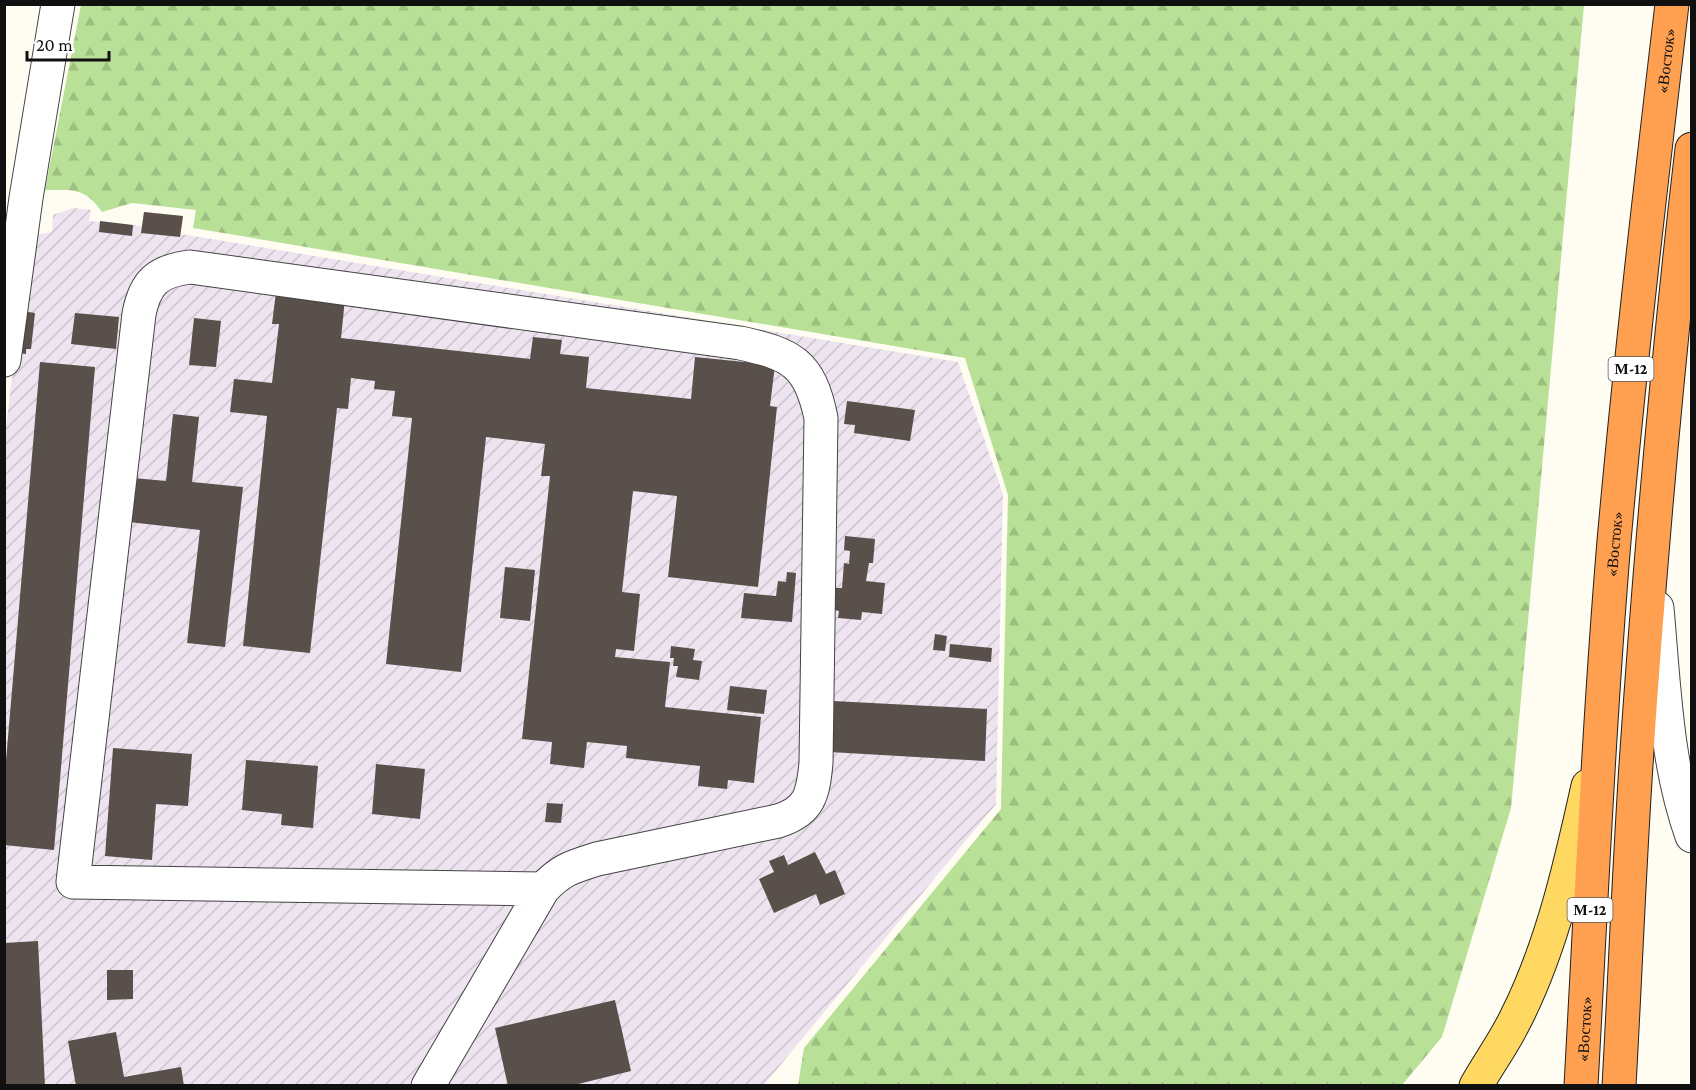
<svg xmlns="http://www.w3.org/2000/svg" width="1696" height="1090" font-family="'Crimson Pro',serif">
	<style>
		.industrial { fill: url(#industrial-furrows) }
		.forest { fill: url(#forest-firs) }
		.building { fill: #59504b }
		.lines { fill: none; stroke-linecap: round; stroke-linejoin: round }
		.minor-casing { stroke: #434343; stroke-width: 35 }
		.major-casing { stroke: #212121; stroke-width: 35 }
		.highway-casing { stroke: #212121; stroke-width: 35 }
		.minor { stroke: #fff; stroke-width: 33 }
		.major { stroke: #ffd862; stroke-width: 33 }
		.highway { stroke: #ff9f50; stroke-width: 33 }
		.labels { text-anchor: middle; stroke-width: 6; stroke-linejoin: round; paint-order: stroke }
		.shield { fill: #fff; stroke: #585858; stroke-width: 1.5 }
		.shield-label { font-size: 15px; font-weight: bold; fill: #101010 }
		.street-label { font-size: 16px; fill: #101010; stroke: #fff }
	</style>
	<defs>
		<pattern id="industrial-furrows" width="10" height="10" patternUnits="userSpaceOnUse" patternTransform="scale(1.5)"><rect width="10" height="10" fill="#ede4ef"/><path d="M-1 1l2-2M0 10L10 0M9 11l2-2" fill="none" stroke="#cac3cc"/></pattern>
		<pattern id="forest-firs" width="22" height="20" patternUnits="userSpaceOnUse" patternTransform="scale(1.5)"><rect width="22" height="20" fill="#b8e096"/><path d="M5 1l3.5 6h-7zM16 11l3.5 6h-7z" fill="#9dbf80"/></pattern>
	</defs>
	<rect width="100%" height="100%" fill="#fffcf2"/>
	<path class="industrial" d="M73 208 91 210 89 221 142 226 144 212 183 216 181 234 958 362 1003 494 996 804 764 1085 5 1086 4 444 29 236 52 232 53 215Z"/>
	<path class="forest" d="M81 5H1584L1511 808 1442 1037 1402 1085H798L804 1048 1001 809 1008 495 965 358 193 228 196 210 132 203 102 212C85 187 73 190 45 190Z"/>
	<path class="building" d="M144 212 183 216 180 237 141 233Z
		M100 221 133 225 132 236 99 232Z
		M276 292 345 299 341 338 530 359 533 337 562 340 560 354 589 357 586 388 691 399 695 357 775 365 770 406 777 407 758 587 668 577 677 496 633 491 622 592 640 594 634 651 616 649 615 657 670 662 665 707 761 717 754 783 728 780 727 789 698 786 700 766 626 758 627 746 587 742 584 768 550 764 552 742 522 739 550 476H541L545 444 486 437 461 672 386 664 412 418 392 416 395 391 374 389 375 381 351 378 348 409 337 408 310 653 243 646 267 416 230 412 234 379 272 383 279 324H272Z
		M22 311 35 313 31 349H26V354L19 353Z
		M75 313 119 317 116 349 71 344Z
		M194 318 221 321 216 367 189 365Z
		M40 362 95 367 54 850 4 845V784Z
		M847 401 915 410 910 441 854 433 855 425 844 424Z
		M173 414 199 417 192 482 243 487 225 647 187 643 200 530 129 522 134 478 166 481Z
		M845 536 875 539 873 563H869L866 581 885 583 882 614 862 612 861 620 838 618 839 611 834 610 836 588H842L844 563 849 564 850 551 844 550Z
		M505 567 535 570 530 621 500 618Z
		M787 572 796 573 792 622 741 618 744 593 776 596 778 581 786 582Z
		M935 634 947 636 945 651 933 650Z
		M950 644 992 648 991 662 949 657Z
		M671 646 695 649 693 660 702 661 699 680 676 677 678 666H673L674 658H670Z
		M730 686 767 690 764 714 727 710Z
		M833 701 987 709 985 761 830 752Z
		M113 748 192 754 188 806 156 804 152 860 105 856Z
		M246 760 318 766 313 828 281 825 282 814 242 810Z
		M376 764 425 769 420 819 372 814Z
		M547 803 563 804 561 823 545 822Z
		M815 852 826 874 835 870 845 894 820 905 816 894 774 913 759 879 774 872 769 861 784 855 788 865Z
		M38 941 45 1086H4V943Z
		M107 970H133V999L107 1000Z
		M615 1000 631 1071 570 1086H508L495 1028Z
		M116 1032 124 1077 181 1067 184 1086H76L68 1041Z"/>
	<g class="lines">
		<g class="minor-casing">
			<path id="minor" d="M4 360 26 198 58 4
				M1657 608C1664 684 1666 764 1692 836
				M428 1086 543 889C562 869 572 867 597 859L778 821C810 811 813 794 816 763L821 418C810 363 791 354 740 343L190 267C157 271 145 283 139 314L73 882 543 889"/>
		</g>
		<g class="major-casing">
			<path id="major" d="M1476 1086C1489 1063 1505 1041 1516 1018 1552 947 1571 863 1588 786"/>
		</g>
		<g class="highway-casing">
			<g id="highway">
				<path id="s1" d="M1581 1086C1591 904 1599 722 1614 541 1630 362 1651 183 1672 4"/>
				<path d="M1619 1086C1625 979 1629 872 1636 765 1650 559 1668 354 1692 149"/>
			</g>
		</g>
		<use href="#minor" class="minor"/>
		<use href="#major" class="major"/>
		<use href="#highway" class="highway"/>
	</g>
	<g class="labels">
		<g class="shield">
			<rect x="1608.5" y="357" width="45" height="24" rx="4.5"/>
			<rect x="1567.5" y="898" width="45" height="24" rx="4.5"/>
		</g>
		<g class="shield-label">
			<text x="1631" y="374">М-12</text>
			<text x="1590" y="915">М-12</text>
		</g>
		<g class="street-label">
			<text dy="6" stroke="none"><textPath href="#s1" startOffset="1029">«Восток»</textPath></text>
			<text dy="6" stroke="none"><textPath href="#s1" startOffset="543">«Восток»</textPath></text>
			<text dy="6" stroke="none"><textPath href="#s1" startOffset="57">«Восток»</textPath></text>
		</g>
	</g>
	<rect width="1696" height="1090" fill="none" stroke="#101010" stroke-width="12"/>
	<path d="M27 51v9h82v-9" fill="none" stroke="#101010" stroke-width="3"/>
	<text x="36" y="51" font-size="18" fill="#101010" stroke="#ffffff" stroke-width="4.5" paint-order="stroke">20 m</text>
</svg>
